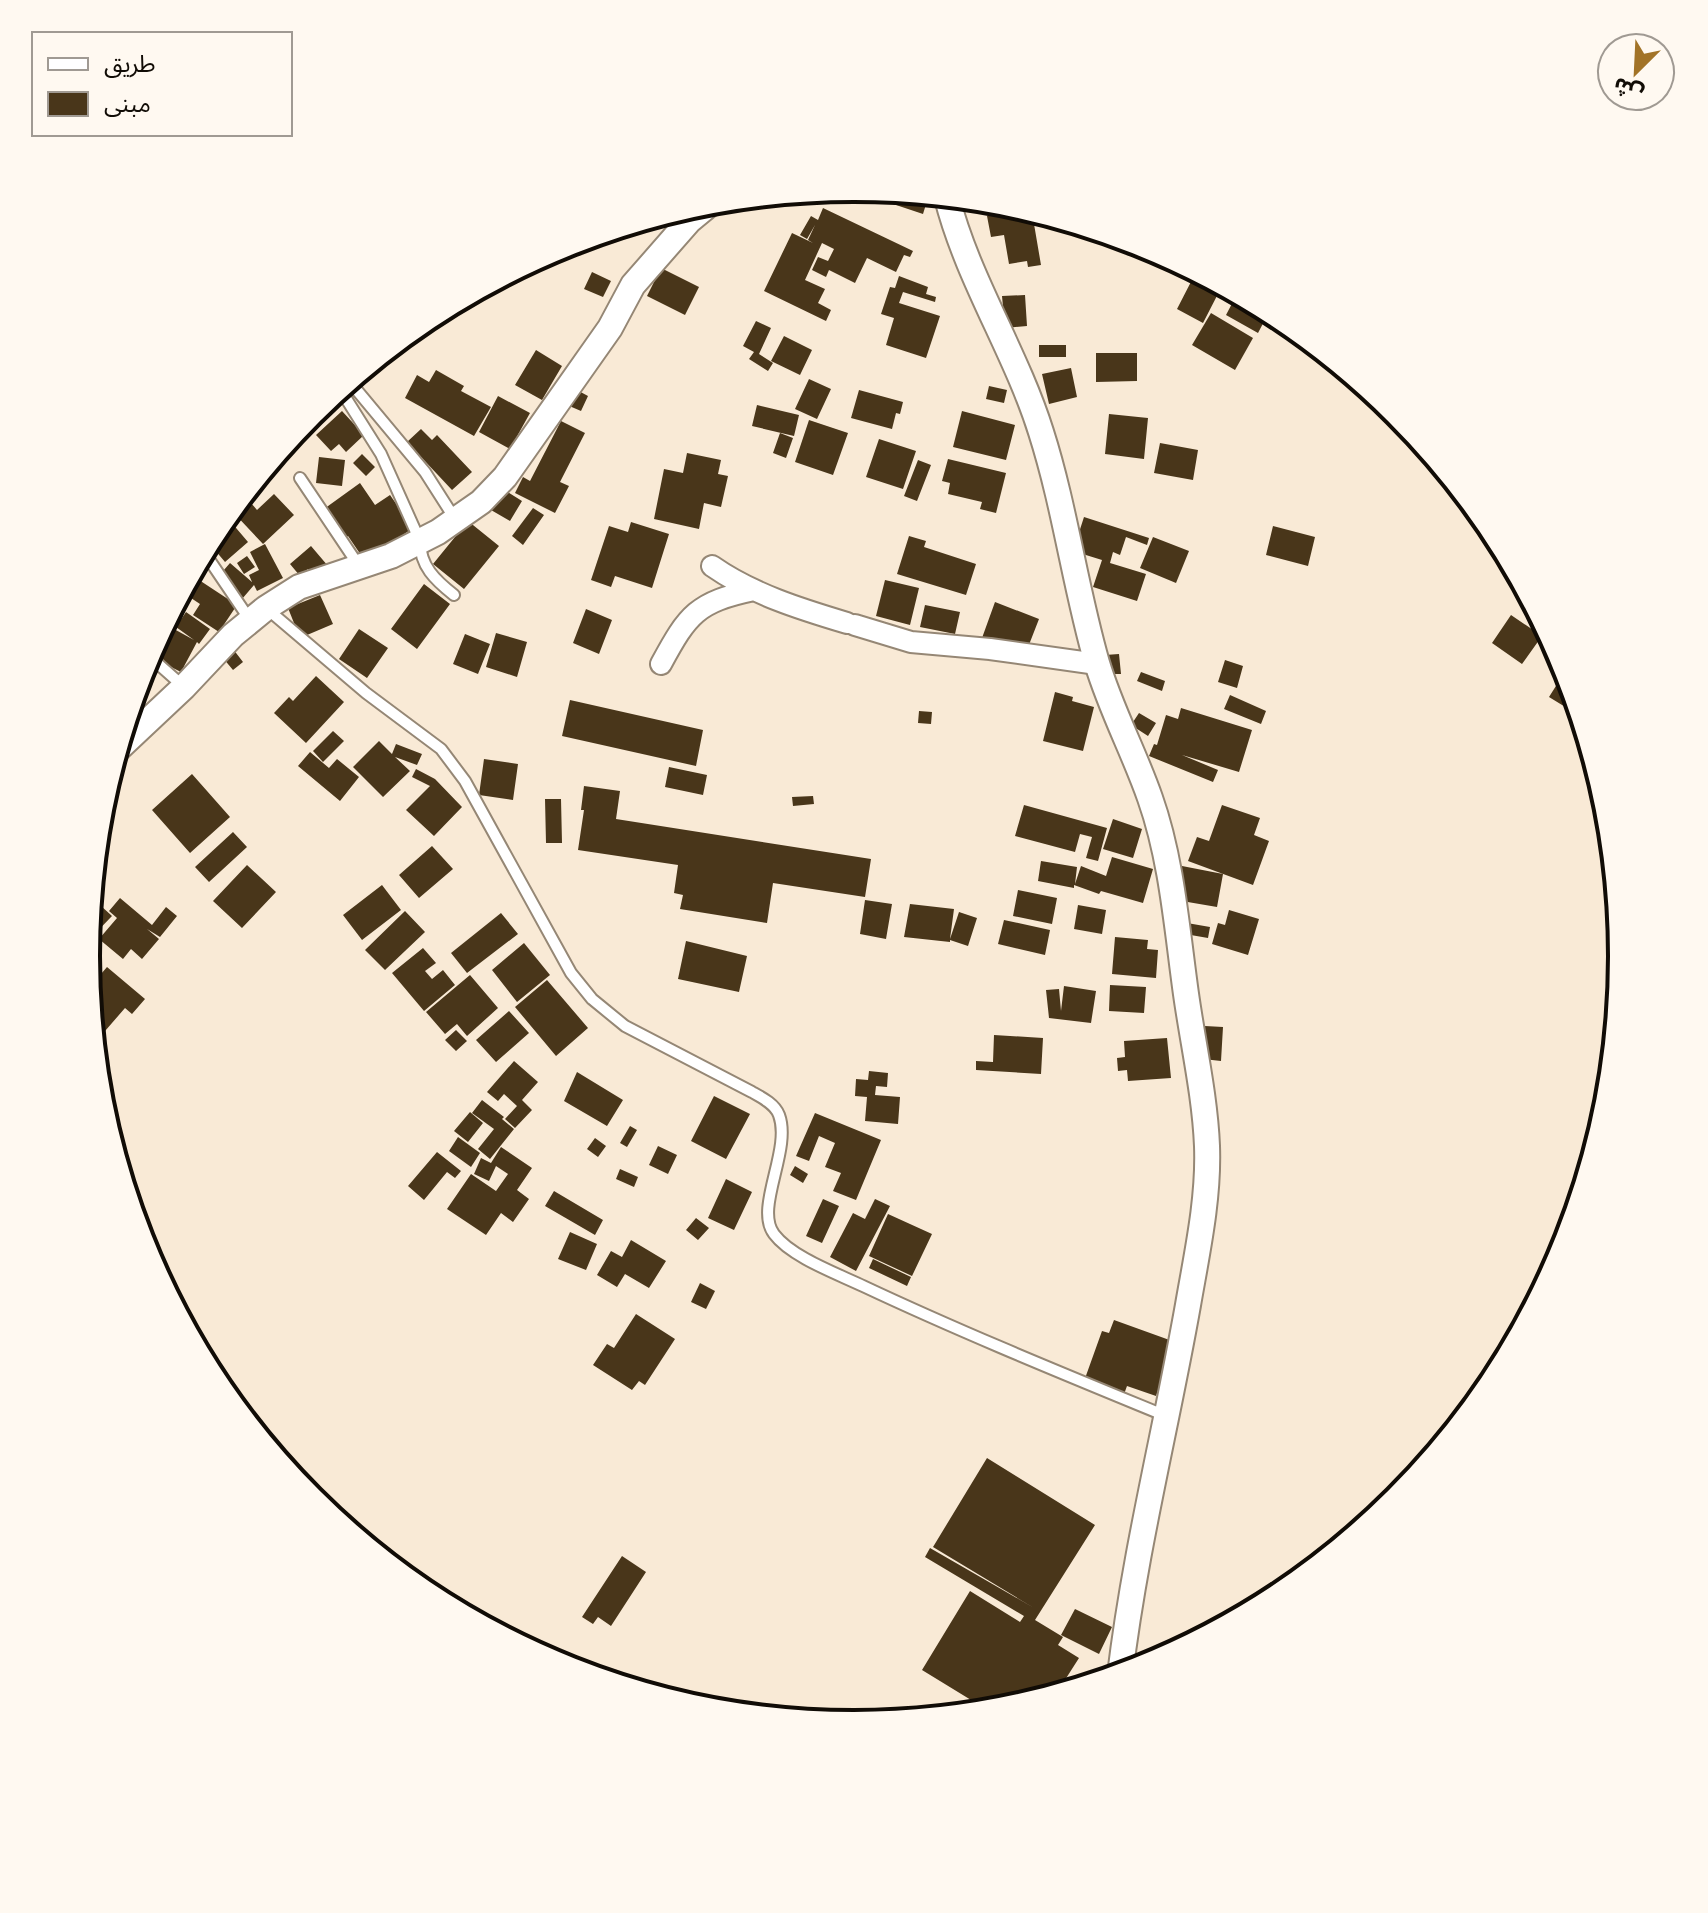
<svg xmlns="http://www.w3.org/2000/svg" width="1708" height="1913" font-family="'PT Sans Narrow','Noto Sans Arabic',sans-serif">
	<style>
		.building { fill: #49361a }
		.lines { fill: none; stroke-linecap: round; stroke-linejoin: round }
		.service-casing { stroke: #958775; stroke-width: 14 }
		.minor-casing { stroke: #958775; stroke-width: 24 }
		.tertiary-casing { stroke: #958775; stroke-width: 28 }
		.service { stroke: #fff; stroke-width: 10 }
		.minor { stroke: #fff; stroke-width: 20 }
		.tertiary { stroke: #fff; stroke-width: 24 }
		.rim { fill: none; stroke: #110c06; stroke-width: 4 }
	</style>
	<rect width="100%" height="100%" fill="#f9ead6"/>
	<path class="building" d="M858 189 904 193 927 201 923 214 857 192Z
		M823 208 913 251 910 257 904 255 896 272 867 258 855 283 829 270 826 277 812 270 818 257 828 261 834 249 822 243 805 280 825 289 818 303 831 310 826 321 764 291 792 233 813 243 808 240 815 225 807 239 800 235 811 216 818 220Z
		M1027 210 1031 224H1034L1041 265 1028 267 1027 261 1009 264 1004 235 991 237 987 216Z
		M661 268 699 287 685 315 647 296Z
		M592 272 611 281 603 297 584 289Z
		M1195 274 1221 288 1203 323 1177 309Z
		M899 276 928 287 926 294 936 297 935 302 903 292 899 303 940 316 926 358 886 345 894 318 881 314 890 287 895 288Z
		M1237 294 1269 312 1258 333 1226 315Z
		M1025 295 1027 326 1005 328 1002 296Z
		M1211 313 1253 338 1235 370 1192 345Z
		M756 321 771 328 759 354 773 363 768 371 749 359 754 352 743 346Z
		M784 336 812 350 800 375 771 361Z
		M1039 345H1066V357H1039Z
		M536 350 562 366 542 400 515 385Z
		M1096 353H1137V381L1096 382Z
		M1071 368 1077 397 1049 404 1042 374Z
		M436 370 464 386 461 391 491 407 474 436 405 398 417 375 429 382Z
		M809 379 831 389 817 419 795 409Z
		M989 386 1007 390 1004 403 986 399Z
		M575 389 588 396 581 411 567 405Z
		M859 390 903 402 900 414 896 413 892 429 851 418Z
		M335 394 339 398 310 425 305 420Z
		M498 396 530 413 510 449 479 432Z
		M757 405 799 415 794 436 752 426Z
		M342 411 364 435 346 452 339 444 331 451 316 435Z
		M962 411 1015 425 1006 460 953 447Z
		M1109 414 1148 418 1144 459 1105 454Z
		M809 420 848 433 833 475 795 462Z
		M561 421 585 433 560 482 569 486 555 513 515 493 523 477 530 481Z
		M421 429 432 440 437 435 472 472 452 490 407 442Z
		M780 433 793 438 786 458 773 453Z
		M879 439 916 451 903 489 866 477Z
		M1160 443 1198 450 1193 480 1154 473Z
		M687 453 721 460 718 474 728 476 721 507 704 503 699 529 654 519 664 469 683 473Z
		M362 454 375 467 366 476 353 463Z
		M319 457 345 460 342 486 316 483Z
		M948 459 1006 473 996 513 980 509 982 502 948 494 950 483 942 481Z
		M918 460 931 465 917 501 904 496Z
		M360 483 375 505 390 495 413 528 365 561 348 536 338 543 317 514Z
		M503 489 522 501 510 521 491 510Z
		M274 494 294 515 263 544 231 510 244 495 257 510Z
		M533 508 544 515 523 545 512 536Z
		M1084 517 1149 538 1147 545 1126 537 1120 555 1113 552 1110 563 1146 574 1137 601 1093 587 1102 560 1073 551Z
		M468 521 499 546 464 589 433 564Z
		M231 522 248 542 225 562 209 543Z
		M631 522 669 534 652 588 615 576 611 587 591 580 609 526 628 532Z
		M1273 526 1315 537 1308 566 1266 555Z
		M909 536 926 541 924 547 976 564 966 595 897 574Z
		M1153 537 1189 551 1176 583 1140 568Z
		M265 544 283 578 257 591 254 585 242 599 217 578 230 563 252 582 249 575 259 570 250 552Z
		M311 546 328 566 315 577 308 569 300 576 290 564Z
		M247 556 255 567 244 574 237 563Z
		M193 576 237 605 219 632 193 615 200 604 182 592Z
		M885 580 919 588 910 625 876 616Z
		M424 584 450 604 417 649 391 629Z
		M320 595 333 624 300 638 288 608Z
		M995 602 1039 619 1025 655 982 638Z
		M925 605 960 612 955 634 920 627Z
		M586 609 612 620 599 654 573 643Z
		M186 612 210 629 199 644 197 642 181 672 157 660 169 636 161 631 167 621 176 627 174 629 194 640 176 627Z
		M1511 615 1542 636 1522 664 1492 643Z
		M359 629 388 648 367 678 339 659Z
		M496 633 527 642 517 677 486 667Z
		M465 634 490 644 478 674 453 664Z
		M233 649 243 662 233 670 223 658Z
		M1119 654 1121 674H1106L1105 655Z
		M1225 660 1243 666 1237 688 1218 682Z
		M145 661 159 671 135 701 133 700Z
		M1566 670 1580 716 1549 697Z
		M1141 672 1165 681 1162 691 1137 681Z
		M316 676 344 702 306 743 274 713 289 697 293 701Z
		M1055 692 1073 697 1072 701 1094 707 1083 751 1043 741Z
		M1230 695 1266 711 1261 724 1224 709Z
		M570 700 703 730 696 766 562 736Z
		M1181 708 1252 730 1239 772 1182 755 1218 770 1213 782 1149 756 1154 744 1157 745 1166 715 1178 719Z
		M919 711 932 712 931 724 918 723Z
		M1139 713 1156 723 1148 736 1131 725Z
		M333 731 344 741 323 762 313 751Z
		M379 741 392 754 396 744 422 754 417 765 395 757 410 771 383 797 353 767Z
		M310 752 329 768 337 759 359 777 340 801 298 766Z
		M484 759 518 764 513 800 479 795Z
		M669 767 707 775 703 795 665 787Z
		M416 769 435 779 462 807 434 836 406 810 430 786 412 777Z
		M192 774 230 817 190 853 152 810Z
		M584 786 620 791 616 819 871 859 865 897 773 883 767 923 680 909 683 895 674 893 678 865 578 850 584 810H581Z
		M813 796 814 804 793 806 792 797Z
		M545 799H561L562 843H546Z
		M1024 805 1107 828 1098 861 1086 858 1092 837 1080 834 1075 852 1015 836Z
		M1222 805 1260 818 1254 835 1269 841 1253 885 1188 861 1197 837 1209 841Z
		M1113 819 1142 829 1133 858 1103 849Z
		M233 832 247 847 209 882 195 867Z
		M432 846 453 869 419 898 399 875Z
		M1112 857 1153 869 1143 903 1101 891 1099 894 1074 885V888L1038 881 1041 861 1077 867 1075 884 1081 866 1106 876Z
		M247 865 276 892 242 928 213 901Z
		M1182 866 1223 874 1217 907 1176 900Z
		M382 885 401 910 362 940 343 915Z
		M1018 890 1057 898 1052 924 1013 916Z
		M120 898 152 925 166 907 177 916 160 937 147 929 159 939 142 959 131 949 123 959 99 939 117 918 109 911Z
		M865 900 892 904 886 939 860 934Z
		M910 904 954 909 950 939 959 912 977 918 968 946 950 940V942L904 937Z
		M100 905 112 916 87 942 90 915Z
		M1078 905 1106 910 1102 934 1074 929Z
		M1229 910 1259 919 1248 955 1212 944 1218 923 1225 925Z
		M405 911 425 932 385 970 365 950Z
		M501 913 518 934 467 973 451 953Z
		M1004 920 1050 930 1045 955 998 944Z
		M1187 923 1210 927 1208 938 1185 934Z
		M1115 937 1148 940 1147 949 1158 950 1156 978 1112 974Z
		M686 941 747 956 739 992 678 979Z
		M524 943 550 975 517 1002 492 970Z
		M423 948 436 963 425 971 432 979 443 970 455 985 424 1011 392 973Z
		M107 967 145 999 132 1014 125 1008 99 1038 94 1034 89 988Z
		M470 975 498 1008 467 1036 457 1024 445 1034 426 1012Z
		M547 980 588 1028 556 1056 515 1007Z
		M1110 985 1146 987 1144 1013 1109 1011Z
		M1064 986 1096 991 1091 1023 1049 1018 1046 990 1059 989 1061 1011Z
		M509 1011 529 1033 496 1062 476 1040Z
		M1205 1026 1223 1027 1221 1061 1203 1059Z
		M456 1030 467 1041 456 1051 445 1040Z
		M994 1035 1043 1038 1041 1074 976 1070V1061L993 1062Z
		M1167 1038 1171 1078 1128 1081 1127 1070 1118 1071 1117 1058 1125 1057 1124 1041Z
		M514 1061 538 1082 522 1100 532 1110 515 1128 505 1119 517 1106 504 1094 498 1101 487 1092Z
		M869 1071 888 1073 887 1087 876 1086 875 1095 900 1097 898 1124 865 1121 867 1097 855 1096 856 1079 868 1080Z
		M577 1072 623 1100 607 1126 564 1101Z
		M714 1096 750 1114 726 1159 691 1141Z
		M482 1100 504 1117 502 1119 514 1129 490 1159 478 1149 494 1129 472 1113Z
		M470 1112 483 1123 468 1142 454 1131Z
		M815 1113 881 1140 856 1200 833 1191 841 1173 825 1167 835 1143 819 1136 809 1161 796 1156Z
		M630 1126 637 1130 627 1147 620 1143Z
		M458 1137 480 1153 471 1167 449 1151Z
		M595 1138 606 1146 598 1157 587 1149Z
		M658 1146 677 1155 668 1174 649 1165Z
		M501 1147 532 1168 517 1190 529 1199 513 1222 501 1213 486 1235 447 1209 471 1174 496 1191 508 1174 496 1166 489 1181 474 1174 481 1158 491 1163Z
		M437 1152 461 1171 455 1178 447 1172 424 1200 408 1186Z
		M795 1166 808 1174 803 1183 790 1175Z
		M620 1169 638 1177 634 1187 616 1179Z
		M726 1179 752 1192 734 1230 708 1218Z
		M554 1191 603 1220 595 1235 545 1206Z
		M823 1199 839 1206 822 1243 806 1236Z
		M875 1199 890 1206 856 1271 830 1257 853 1213 865 1219Z
		M888 1214 932 1234 912 1276 869 1256Z
		M696 1218 709 1228 698 1240 686 1230Z
		M570 1232 597 1244 586 1270 558 1259Z
		M631 1240 666 1261 649 1288 625 1274 617 1287 597 1275 611 1251 622 1257Z
		M873 1259 911 1277 907 1286 869 1268Z
		M700 1283 715 1291 706 1309 691 1302Z
		M636 1314 675 1339 645 1385 639 1381 632 1390 593 1365 607 1344 614 1348Z
		M1114 1320 1175 1342 1156 1396 1127 1386 1123 1397 1083 1384 1102 1331 1109 1333Z
		M987 1458 1095 1525 1035 1620 1063 1637 1058 1645 1079 1658 1056 1694 1003 1710 989 1711 922 1670 970 1591 1020 1622 1024 1616 925 1557 930 1548 1034 1608 933 1547Z
		M622 1556 646 1572 611 1626 598 1617 593 1624 582 1617Z
		M1075 1609 1112 1627 1099 1654 1061 1635Z"/>
	<g class="lines">
		<g class="service-casing">
			<path id="service" d="M350 382 425 472 455 519
				M340 389 381 454 420 541C420 566 435 580 454 595
				M300 478 359 566
				M204 552 250 620
				M266 608 366 693 441 749 465 781 571 973 592 999 625 1026 752 1092C761 1097 775 1104 779 1115 792 1150 754 1208 774 1234 791 1257 838 1274 863 1286 963 1333 1064 1374 1166 1416
				M148 655 183 686"/>
		</g>
		<g class="minor-casing">
			<path id="minor" d="M712 566C752 594 800 609 847 623
				M855 625 911 642 990 649 1097 664
				M661 664C688 614 697 602 754 590"/>
		</g>
		<g class="tertiary-casing">
			<path id="tertiary" d="M947 198C968 280 1016 352 1041 432 1065 507 1075 587 1097 663 1111 710 1134 752 1150 798 1172 860 1177 930 1186 994 1193 1044 1205 1096 1207 1146 1209 1199 1197 1253 1188 1305 1166 1429 1135 1550 1120 1675
				M118 749 184 687 233 635 266 608 299 587 391 556 438 532 481 502 505 477 610 328 633 285 689 221 712 202"/>
		</g>
		<use href="#service" class="service"/>
		<use href="#minor" class="minor"/>
		<use href="#tertiary" class="tertiary"/>
	</g>
	<path d="M0 0H1708V1913H0ZM100 956a754 754 0 1 1 1508 0a754 754 0 1 1-1508 0Z" fill="#fff9f1" fill-rule="evenodd"/>
	<path class="rim" d="M100 956a754 754 0 1 1 1508 0a754 754 0 1 1-1508 0Z"/>
	<rect x="32" y="32" width="260" height="104" fill="#fff9f1" stroke="#a09a93" stroke-width="2"/>
	<rect x="48" y="58" width="40" height="12" fill="#ffffff" stroke="#a09a93" stroke-width="2"/>
	<text x="104" y="72" font-size="24" fill="#110c06">طريق</text>
	<rect x="48" y="92" width="40" height="24" fill="#49361a" stroke="#a09a93" stroke-width="2"/>
	<text x="104" y="112" font-size="24" fill="#110c06">مبنى</text>
	<g transform="translate(1636 72) rotate(204)"><circle r="38" fill="#fff9f1" stroke="#a09a93" stroke-width="2"/>
	<path d="M0-6L14 30L0 20L-14 30Z" fill="#a27327"/>
	<text y="-12" font-size="22" font-weight="bold" text-anchor="middle" fill="#110c06">ش</text>
	</g>
</svg>
